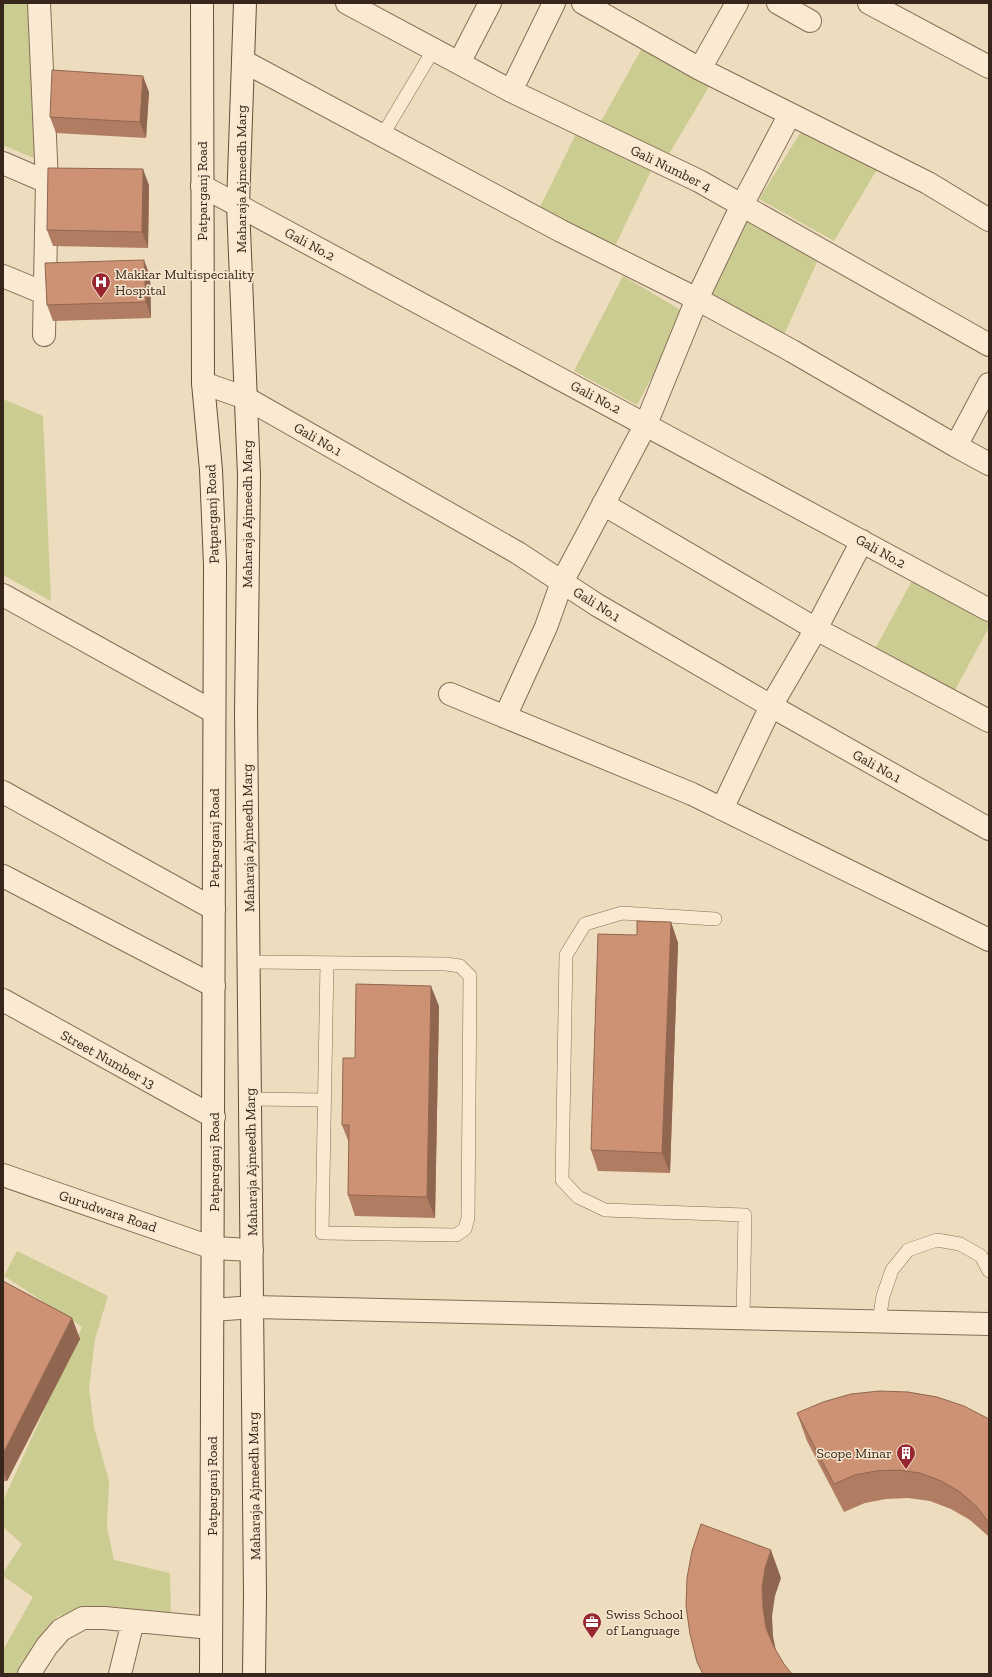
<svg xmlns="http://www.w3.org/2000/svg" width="992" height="1677" font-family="'Zilla Slab',serif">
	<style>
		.green { fill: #cbcc92 }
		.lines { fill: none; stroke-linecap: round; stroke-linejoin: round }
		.service-casing { stroke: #876c57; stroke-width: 14 }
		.minor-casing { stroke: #876c57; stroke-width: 24 }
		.tertiary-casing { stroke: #876c57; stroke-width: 24 }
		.secondary-casing { stroke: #684d3a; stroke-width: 24 }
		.service { stroke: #f9ead1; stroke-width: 13 }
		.minor { stroke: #f9ead1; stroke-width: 22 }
		.tertiary { stroke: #f9ead1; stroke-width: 22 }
		.secondary { stroke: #f9ead1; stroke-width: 22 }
		.wall { fill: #b07d63 }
		.shaded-wall { fill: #906650 }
		.building { fill: #cd9173; stroke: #906650 }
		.labels { text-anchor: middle; stroke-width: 3; stroke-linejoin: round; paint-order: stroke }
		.street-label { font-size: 14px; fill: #36261c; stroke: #f6e7ce }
		.poi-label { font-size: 14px; fill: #36261c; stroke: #f6e7ce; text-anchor: start }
	</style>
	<rect width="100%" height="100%" fill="#eedcbe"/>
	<path class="green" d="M3 3H39L40 161 3 145Z
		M642 48 710 85 669 154 600 123Z
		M802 130 878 168 834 241 759 199Z
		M576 134 651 171 615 246 539 209Z
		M749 216 818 260 783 337 705 294Z
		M623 276 686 313 637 405 574 371Z
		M3 399 43 416 51 601 3 575Z
		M913 579 989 620V627L954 692 875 649Z
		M17 1251 108 1296 95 1339 89 1388 94 1427 109 1481 107 1527 114 1560 170 1573 171 1619 89 1612 58 1616 20 1674H3V1650L33 1597 3 1576V1573L22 1544 3 1527V1501L82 1327 4 1276Z"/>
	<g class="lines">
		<g class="service-casing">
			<path id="service" d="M382 136 434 49
				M715 919 622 913 585 924 566 955 562 1180 578 1197 605 1210 745 1215 743 1318
				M249 962 446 964 460 966 470 976 468 1218 465 1229 456 1235 322 1233 327 963
				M250 1099 323 1100
				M879 1321 883 1296 892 1270 908 1250 937 1240 960 1244 981 1256 989 1271"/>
		</g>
		<g class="minor-casing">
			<path id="minor" d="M39 3 47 182 44 335
				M347 3 511 91 699 181 989 345
				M583 3 700 69 928 183 989 220
				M778 3 810 21
				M869 3 989 67
				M243 61 561 231 697 299 792 351 956 446 989 464
				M459 63 490 3
				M700 69 737 3
				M511 91 554 3
				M3 163 47 182
				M202 186 989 610
				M3 276 44 293
				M203 383 246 398 518 553 597 605 771 706 989 829
				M956 446 989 384
				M603 504 816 629 989 721
				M3 595 214 712
				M450 694 692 794 989 940
				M505 717 546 627 562 582 646 424 697 299 742 205 790 114
				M3 792 214 909
				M722 809 771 706 816 629 862 541
				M3 876 214 986
				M3 1000 214 1117
				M3 1175 213 1248 252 1250
				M29 1674 47 1646 61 1630 83 1618H104L211 1628
				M120 1674 133 1621"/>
		</g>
		<g class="tertiary-casing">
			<path id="tertiary" d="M213 1310 253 1307 989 1324"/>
		</g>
		<g class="secondary-casing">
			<path id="secondary" d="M202 3 203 383 211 470 215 565 211 1674
				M245 3 238 205 249 476 246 713 255 1595 254 1674"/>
		</g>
		<use href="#service" class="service"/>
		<use href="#minor" class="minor"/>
		<use href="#tertiary" class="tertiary"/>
		<use href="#secondary" class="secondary"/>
	</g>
	<path class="wall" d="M149 92 146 138 56 133 50 117Z
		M149 185 148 248 53 246 47 230Z
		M150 276 151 318 53 321 47 305Z
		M671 922 678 943 670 1173 598 1171 591 1150 637 935Z
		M439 1006 435 1218 355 1216 348 1195 349 1143 342 1125 355 1058Z
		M3 1281 72 1318 80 1339 7 1481H3Z
		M797 1413 989 1419V1538L987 1535 970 1520 951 1509 930 1501 908 1498 886 1499 865 1503 844 1512 807 1441Z"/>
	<path class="shaded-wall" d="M143 76 149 92 146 138 140 122Z
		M143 169 149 185 148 248 142 232Z
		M144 260 150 276 151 318 146 302Z
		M671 922 678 943 670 1173 662 1153Z
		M431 986 439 1006 435 1218 427 1197Z
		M72 1318 80 1339 7 1481 3 1470V1454Z
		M771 1550 781 1578 775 1596 772 1616 773 1636 777 1656 766 1628 763 1608 762 1588 765 1568Z"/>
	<path class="building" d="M52 70 143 76 140 122 50 117Z
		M48 168 143 169 142 232 47 230Z
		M144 260 146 302 47 305 45 263Z
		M637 921 671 922 662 1153 591 1150 598 934 637 935Z
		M356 984 431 986 427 1197 348 1195 349 1125H342L343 1058H355Z
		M3 1281 72 1318 3 1454V1359L4 1356 3 1355Z
		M880 1391 908 1392 937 1397 964 1406 989 1419V1523L977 1507 960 1492 941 1481 920 1473 898 1470 876 1471 855 1475 834 1484 797 1413 823 1402 851 1394Z
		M701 1524 771 1550 765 1568 762 1588 763 1608 766 1628 774 1647 784 1664 792 1674H703L697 1662 690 1634 686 1606 687 1578 692 1551Z"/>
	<defs>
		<g id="hospital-pin" transform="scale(1)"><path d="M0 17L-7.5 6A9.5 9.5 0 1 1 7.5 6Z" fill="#972630" stroke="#f6e7ce"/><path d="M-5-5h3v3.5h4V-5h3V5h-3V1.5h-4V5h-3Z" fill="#fff"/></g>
		<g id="building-pin" transform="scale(1)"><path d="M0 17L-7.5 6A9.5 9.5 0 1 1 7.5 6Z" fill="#972630" stroke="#f6e7ce"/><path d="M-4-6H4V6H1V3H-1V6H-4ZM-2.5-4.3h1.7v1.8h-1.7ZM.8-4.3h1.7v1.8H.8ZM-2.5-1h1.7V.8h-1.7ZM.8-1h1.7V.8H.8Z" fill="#fff"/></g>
		<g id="office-pin" transform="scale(1)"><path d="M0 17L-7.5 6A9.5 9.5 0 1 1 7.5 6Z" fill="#972630" stroke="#f6e7ce"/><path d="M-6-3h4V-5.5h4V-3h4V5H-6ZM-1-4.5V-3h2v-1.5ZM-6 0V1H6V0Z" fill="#fff"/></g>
	</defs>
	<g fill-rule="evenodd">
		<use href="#hospital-pin" x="101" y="282"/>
		<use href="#building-pin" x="906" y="1453"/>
		<use href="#office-pin" x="592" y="1622"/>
	</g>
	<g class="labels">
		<g class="street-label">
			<text transform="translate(671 168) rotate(26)" y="5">Gali Number 4</text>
			<text transform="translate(241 179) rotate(-90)" y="5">Maharaja Ajmeedh Marg</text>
			<text transform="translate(202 191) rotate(-90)" y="5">Patparganj Road</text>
			<text transform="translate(310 244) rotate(28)" y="5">Gali No.2</text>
			<text transform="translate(596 397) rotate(28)" y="5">Gali No.2</text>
			<text transform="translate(318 439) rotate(30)" y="5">Gali No.1</text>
			<text transform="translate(212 514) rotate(-92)" y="5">Patparganj Road</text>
			<text transform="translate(247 514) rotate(-90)" y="5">Maharaja Ajmeedh Marg</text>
			<text transform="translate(881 551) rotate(29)" y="5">Gali No.2</text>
			<text transform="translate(597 604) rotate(32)" y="5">Gali No.1</text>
			<text transform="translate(877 766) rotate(29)" y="5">Gali No.1</text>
			<text transform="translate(214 838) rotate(-90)" y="5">Patparganj Road</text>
			<text transform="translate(248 838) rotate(-91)" y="5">Maharaja Ajmeedh Marg</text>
			<text transform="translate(108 1059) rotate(29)" y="5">Street Number 13</text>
			<text transform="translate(214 1162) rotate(-90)" y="5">Patparganj Road</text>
			<text transform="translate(251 1162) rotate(-91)" y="5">Maharaja Ajmeedh Marg</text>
			<text transform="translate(108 1211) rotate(19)" y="5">Gurudwara Road</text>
			<text transform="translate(212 1486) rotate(-90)" y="5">Patparganj Road</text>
			<text transform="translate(254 1486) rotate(-91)" y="5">Maharaja Ajmeedh Marg</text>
		</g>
		<g class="poi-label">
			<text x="115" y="279">Makkar Multispeciality<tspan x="115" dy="16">Hospital</tspan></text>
			<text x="892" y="1458" text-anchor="end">Scope Minar</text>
			<text x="606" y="1619">Swiss School<tspan x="606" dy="16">of Language</tspan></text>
		</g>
	</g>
	<rect width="992" height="1677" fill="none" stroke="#36261c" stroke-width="8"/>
</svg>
